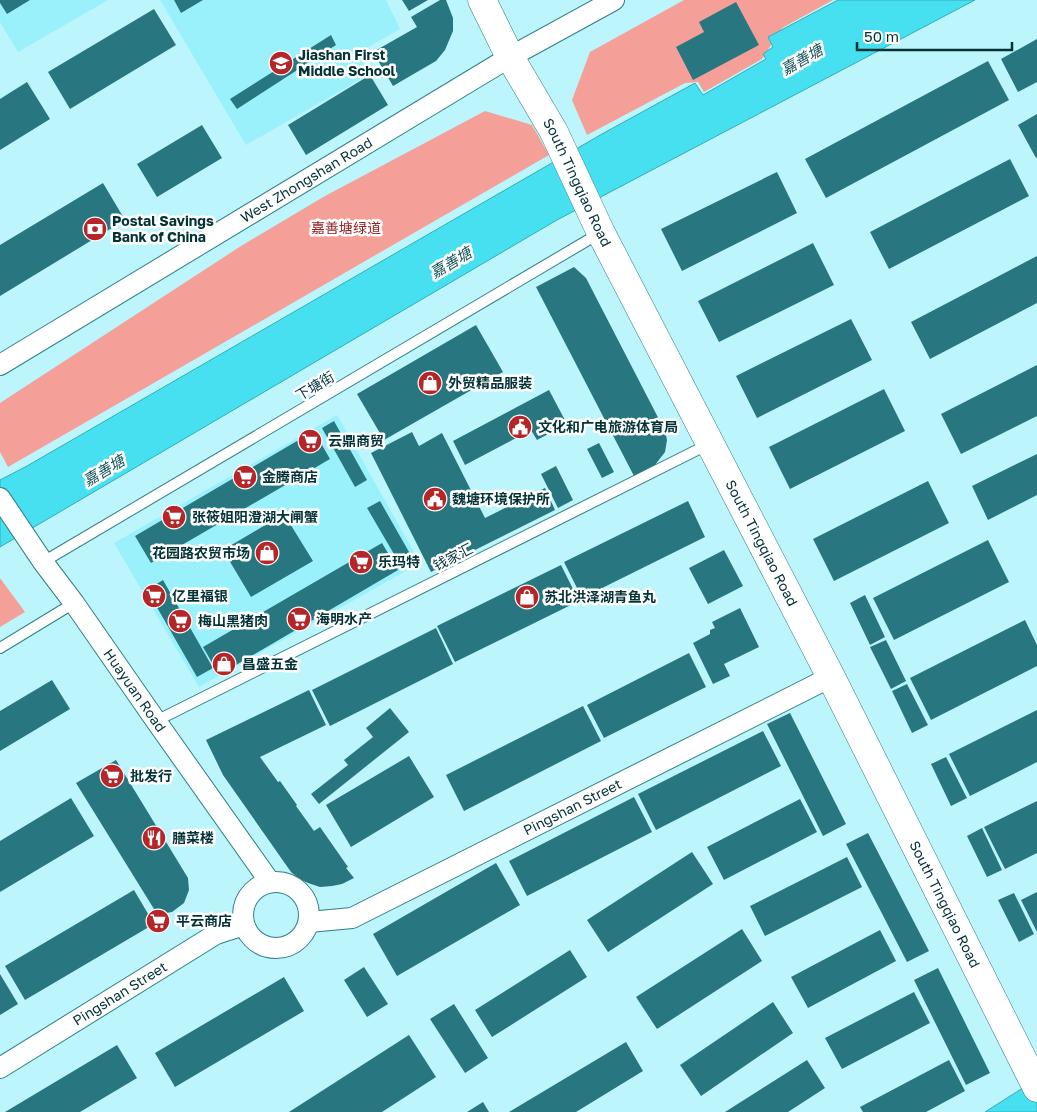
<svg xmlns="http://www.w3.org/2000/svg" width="1037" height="1112" font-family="'Golos Text','Noto Sans SC',sans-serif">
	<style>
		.built { fill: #9af1fb }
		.green { fill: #f4a098 }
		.water { fill: #47e0f1; stroke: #33acb9 }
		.building { fill: #287780 }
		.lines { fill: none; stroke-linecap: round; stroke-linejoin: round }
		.lane-casing { stroke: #307e87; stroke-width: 12 }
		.street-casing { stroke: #307e87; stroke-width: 22 }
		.secondary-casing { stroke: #307e87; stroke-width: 29 }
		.lane { stroke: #fff; stroke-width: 10 }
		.street { stroke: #fff; stroke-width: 20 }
		.secondary { stroke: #fff; stroke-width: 28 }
		.labels { text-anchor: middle; stroke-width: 5; stroke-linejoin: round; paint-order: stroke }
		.poi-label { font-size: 14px; font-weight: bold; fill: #033237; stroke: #fff; text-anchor: start }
		.street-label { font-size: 14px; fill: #033237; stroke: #fff }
		.park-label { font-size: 14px; fill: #971e21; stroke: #fff }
		.water-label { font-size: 15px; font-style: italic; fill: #17565d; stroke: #fff }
	</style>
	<rect width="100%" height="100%" fill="#bcf5fb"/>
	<path class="built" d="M0 0H108L18 52 0 22Z
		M160 0H386L400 29 361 51 368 75 246 145Z
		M337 415 420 563 199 687 114 543Z"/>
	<path class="green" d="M684 0H833L782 28 762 59 704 92 698 82 685 83 587 135 572 100 590 52Z
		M485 111 532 125 549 155 8 467 0 452V403L241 246 325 196Z
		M0 578 25 612 0 627Z"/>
	<path class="water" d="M838 0H975L557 220 0 547V480L27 466 602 134 695 83 703 95 766 59 763 54 773 47 768 37Z
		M1037 1079V1112H985Z"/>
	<path class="building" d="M0 0H30L7 14 0 3Z
		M174 0H203L181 13Z
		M402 0H428L409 11Z
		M440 0H446L453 18V31L445 50 436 61 393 86 373 52 417 27 411 17Z
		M736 2 759 45 693 80 676 47 704 32 699 22Z
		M154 9 176 45 70 109 48 72Z
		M331 35 336 45 237 109 230 99Z
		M1037 39V82L1018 92 1001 59Z
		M988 61 1009 100 826 198 805 159Z
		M370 75 388 105 306 155 288 125Z
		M27 82 50 119 0 150V99Z
		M1037 114V157L1036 158 1018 125Z
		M202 125 222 158 157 197 137 164Z
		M1010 159 1029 196 889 269 870 232Z
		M777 172 797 213 682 271 661 229Z
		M103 183 125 220 0 296V245Z
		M813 243 834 285 719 342 698 301Z
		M1037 256V303L930 359 911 322Z
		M574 267 586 278 665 431 667 440 665 452 655 465 634 476 536 287Z
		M851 319 872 360 757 418 736 376Z
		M476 325 503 372 384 440 357 394Z
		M1037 365V416L961 454 941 414Z
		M884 389 905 431 790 489 769 447Z
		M549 390 567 424 537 440 531 430 465 465 453 441Z
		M334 421 367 480 355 487 322 428Z
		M314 431 330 459 151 563 135 536Z
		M412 432 419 446 442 433 485 518 545 488 555 510 431 572 371 453Z
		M599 443 614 472 602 478 587 449Z
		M1037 454V495L988 520 972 486Z
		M556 466 573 500 558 508 541 474Z
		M928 481 949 523 834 581 813 539Z
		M380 501 413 559 401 566 367 508Z
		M688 501 705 537 582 598 564 562Z
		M284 514 313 561 251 597 223 550Z
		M988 540 1009 582 894 640 873 598Z
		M382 543 398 570 219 675 203 647Z
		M724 550 743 586 708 604 689 568Z
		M561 565 579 601 455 662 437 626Z
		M163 580 213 668 197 677 147 590Z
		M865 595 885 637 870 645 850 603Z
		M740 608 759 647 724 664 730 676 713 684 693 643 710 634V630L715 628 712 622Z
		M1025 620 1037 645V666L931 720 910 678Z
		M436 628 453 664 330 726 312 690Z
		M886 640 906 681 891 689 870 647Z
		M689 653 706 687 604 738 587 705Z
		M52 680 70 709 0 751V711Z
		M907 684 928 725 912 733 892 691Z
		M309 690 326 725 260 757 278 782 280 781 297 805 296 806 314 831 320 827 348 867 346 868 354 878 342 884 332 886 320 887 308 883 299 879 291 872 223 775 206 740Z
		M583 706 601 741 464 811 446 775Z
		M390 708 409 732 319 804 311 794 348 765 344 760 373 737 366 728Z
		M1037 710V762L970 796 949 754Z
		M790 713 846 824 823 836 767 724Z
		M763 731 781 766 656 830 638 794Z
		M409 756 434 797 351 847 326 805Z
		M946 757 967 798 951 806 931 764Z
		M116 760 188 878 189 890 184 903 172 912 160 914 154 909 76 783Z
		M634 797 652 832 527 896 509 861Z
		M71 798 94 836 0 892V841Z
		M800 799 817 832 724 880 707 847Z
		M1037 801V853L1005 869 984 827Z
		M982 828 1002 870 987 877 967 836Z
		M868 833 929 951 907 962 846 844Z
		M692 852 713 884 608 952 587 920Z
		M847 857 862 887 765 936 750 906Z
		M496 863 520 905 397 976 373 934Z
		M134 890 154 924 25 1000 5 966Z
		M1037 892V932L1021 900Z
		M1014 893 1034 934 1019 942 998 900Z
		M742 929 762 961 657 1029 636 997Z
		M880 930 896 961 808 1008 791 977Z
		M570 950 587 977 492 1037 475 1010Z
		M364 967 388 1004 367 1017 344 980Z
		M938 968 990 1073 966 1085 914 980Z
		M0 974 18 1004 0 1015Z
		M284 977 304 1011 175 1087 155 1053Z
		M914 992 930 1023 842 1069 825 1038Z
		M773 1002 793 1033 701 1096 680 1065Z
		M454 1004 488 1058 465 1073 430 1019Z
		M409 1035 436 1077 382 1112H289Z
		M626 1042 643 1071 576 1112H509Z
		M117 1045 137 1078 80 1112H5Z
		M807 1060 825 1088 788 1112H725Z
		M949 1060 965 1091 926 1112H863L860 1107Z
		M483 1102 489 1112H467Z"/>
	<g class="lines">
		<g class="lane-casing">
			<path id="lane" d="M43 562 600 233
				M0 648 74 603
				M156 721 709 444"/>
		</g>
		<g class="street-casing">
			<g id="street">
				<path id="s1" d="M0 365 510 57 614 0"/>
				<path id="s2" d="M0 498 43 562 74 603 156 721 270 882"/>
				<circle cx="276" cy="915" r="33"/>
				<path id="s3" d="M309 922 352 918 831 677"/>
				<path id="s4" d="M0 1068 216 934 244 925"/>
			</g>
		</g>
		<g class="secondary-casing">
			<g id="secondary">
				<path id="s5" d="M482 0 510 57 554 132 601 233 831 677 1037 1088"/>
			</g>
		</g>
		<use href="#lane" class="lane"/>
		<use href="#street" class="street"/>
		<use href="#secondary" class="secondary"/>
	</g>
	<defs>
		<g id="school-disc" transform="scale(1.25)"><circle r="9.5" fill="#b62629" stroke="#fff"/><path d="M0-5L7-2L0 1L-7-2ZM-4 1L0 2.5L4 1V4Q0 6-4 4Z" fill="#fff"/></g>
		<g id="bank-disc" transform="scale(1.25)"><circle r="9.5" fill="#b62629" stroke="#fff"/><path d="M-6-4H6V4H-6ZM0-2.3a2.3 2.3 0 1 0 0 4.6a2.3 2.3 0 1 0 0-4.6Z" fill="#fff"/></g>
		<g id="shop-disc" transform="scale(1.25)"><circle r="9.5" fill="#b62629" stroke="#fff"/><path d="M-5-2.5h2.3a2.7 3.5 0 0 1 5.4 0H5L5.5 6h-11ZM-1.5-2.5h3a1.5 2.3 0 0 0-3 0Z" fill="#fff"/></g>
		<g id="civic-disc" transform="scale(1.25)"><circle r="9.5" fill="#b62629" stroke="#fff"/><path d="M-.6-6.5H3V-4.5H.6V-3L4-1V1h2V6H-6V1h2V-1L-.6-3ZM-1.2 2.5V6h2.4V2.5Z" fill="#fff"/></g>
		<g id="supermarket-disc" transform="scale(1.25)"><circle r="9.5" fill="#b62629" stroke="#fff"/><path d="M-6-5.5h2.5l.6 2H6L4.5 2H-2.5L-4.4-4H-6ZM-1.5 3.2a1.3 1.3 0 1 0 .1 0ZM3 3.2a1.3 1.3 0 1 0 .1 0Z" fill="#fff"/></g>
		<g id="restaurant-disc" transform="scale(1.25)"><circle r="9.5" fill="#b62629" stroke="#fff"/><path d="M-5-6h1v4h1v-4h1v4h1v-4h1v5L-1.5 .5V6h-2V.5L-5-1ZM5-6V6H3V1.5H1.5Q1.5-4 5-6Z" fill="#fff"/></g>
	</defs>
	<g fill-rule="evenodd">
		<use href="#school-disc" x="281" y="63"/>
		<use href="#bank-disc" x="95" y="229"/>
		<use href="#shop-disc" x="430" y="383"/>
		<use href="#civic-disc" x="520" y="427"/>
		<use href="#supermarket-disc" x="310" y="441"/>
		<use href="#supermarket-disc" x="245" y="477"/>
		<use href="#civic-disc" x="435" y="499"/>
		<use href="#supermarket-disc" x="174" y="517"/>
		<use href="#shop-disc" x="267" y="553"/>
		<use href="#supermarket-disc" x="361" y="562"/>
		<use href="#supermarket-disc" x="154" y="596"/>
		<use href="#shop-disc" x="527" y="597"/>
		<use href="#supermarket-disc" x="299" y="619"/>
		<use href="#supermarket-disc" x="180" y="621"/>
		<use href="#shop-disc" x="224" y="664"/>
		<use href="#supermarket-disc" x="112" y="776"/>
		<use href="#restaurant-disc" x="154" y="838"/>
		<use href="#supermarket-disc" x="158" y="921"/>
	</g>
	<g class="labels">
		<g class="poi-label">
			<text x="298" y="60">Jiashan First<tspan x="298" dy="16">Middle School</tspan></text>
			<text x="112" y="226">Postal Savings<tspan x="112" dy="16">Bank of China</tspan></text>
			<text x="448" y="388">外贸精品服装</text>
			<text x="538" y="432">文化和广电旅游体育局</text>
			<text x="328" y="446">云鼎商贸</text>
			<text x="262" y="482">金腾商店</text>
			<text x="452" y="504">魏塘环境保护所</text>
			<text x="192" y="522">张筱姐阳澄湖大闸蟹</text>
			<text x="250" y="558" text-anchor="end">花园路农贸市场</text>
			<text x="378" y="567">乐玛特</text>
			<text x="172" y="601">亿里福银</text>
			<text x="544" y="602">苏北洪泽湖青鱼丸</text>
			<text x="316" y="624">海明水产</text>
			<text x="198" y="626">梅山黑猪肉</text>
			<text x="242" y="669">昌盛五金</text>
			<text x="130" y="781">批发行</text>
			<text x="172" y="843">膳菜楼</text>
			<text x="176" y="926">平云商店</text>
		</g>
		<g class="street-label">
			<text dy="5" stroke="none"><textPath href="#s1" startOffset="358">West Zhongshan Road</textPath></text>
			<text dy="5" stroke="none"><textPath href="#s5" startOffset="206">South Tingqiao Road</textPath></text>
			<text transform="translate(315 386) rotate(-31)" y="5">下塘街</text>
			<text dy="5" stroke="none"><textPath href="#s5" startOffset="611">South Tingqiao Road</textPath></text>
			<text transform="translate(453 557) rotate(-27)" y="5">钱家汇</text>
			<text dy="5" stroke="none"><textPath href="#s2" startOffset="235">Huayuan Road</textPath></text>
			<text dy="5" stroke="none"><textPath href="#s3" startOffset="290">Pingshan Street</textPath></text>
			<text dy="5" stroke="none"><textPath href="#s5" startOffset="1016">South Tingqiao Road</textPath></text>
			<text dy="5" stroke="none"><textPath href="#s4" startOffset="141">Pingshan Street</textPath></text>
		</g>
		<g class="park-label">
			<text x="346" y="233">嘉善塘绿道</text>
		</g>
		<g class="water-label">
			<text transform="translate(802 60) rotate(-30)" y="5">嘉善塘</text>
			<text transform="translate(451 263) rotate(-31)" y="5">嘉善塘</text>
			<text transform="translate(104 471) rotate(-31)" y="5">嘉善塘</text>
		</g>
	</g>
	<path d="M857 42v8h155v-8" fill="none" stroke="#033237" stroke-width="2.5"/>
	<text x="864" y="42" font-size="15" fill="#033237" stroke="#ffffff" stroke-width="4" paint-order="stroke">50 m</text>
</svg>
